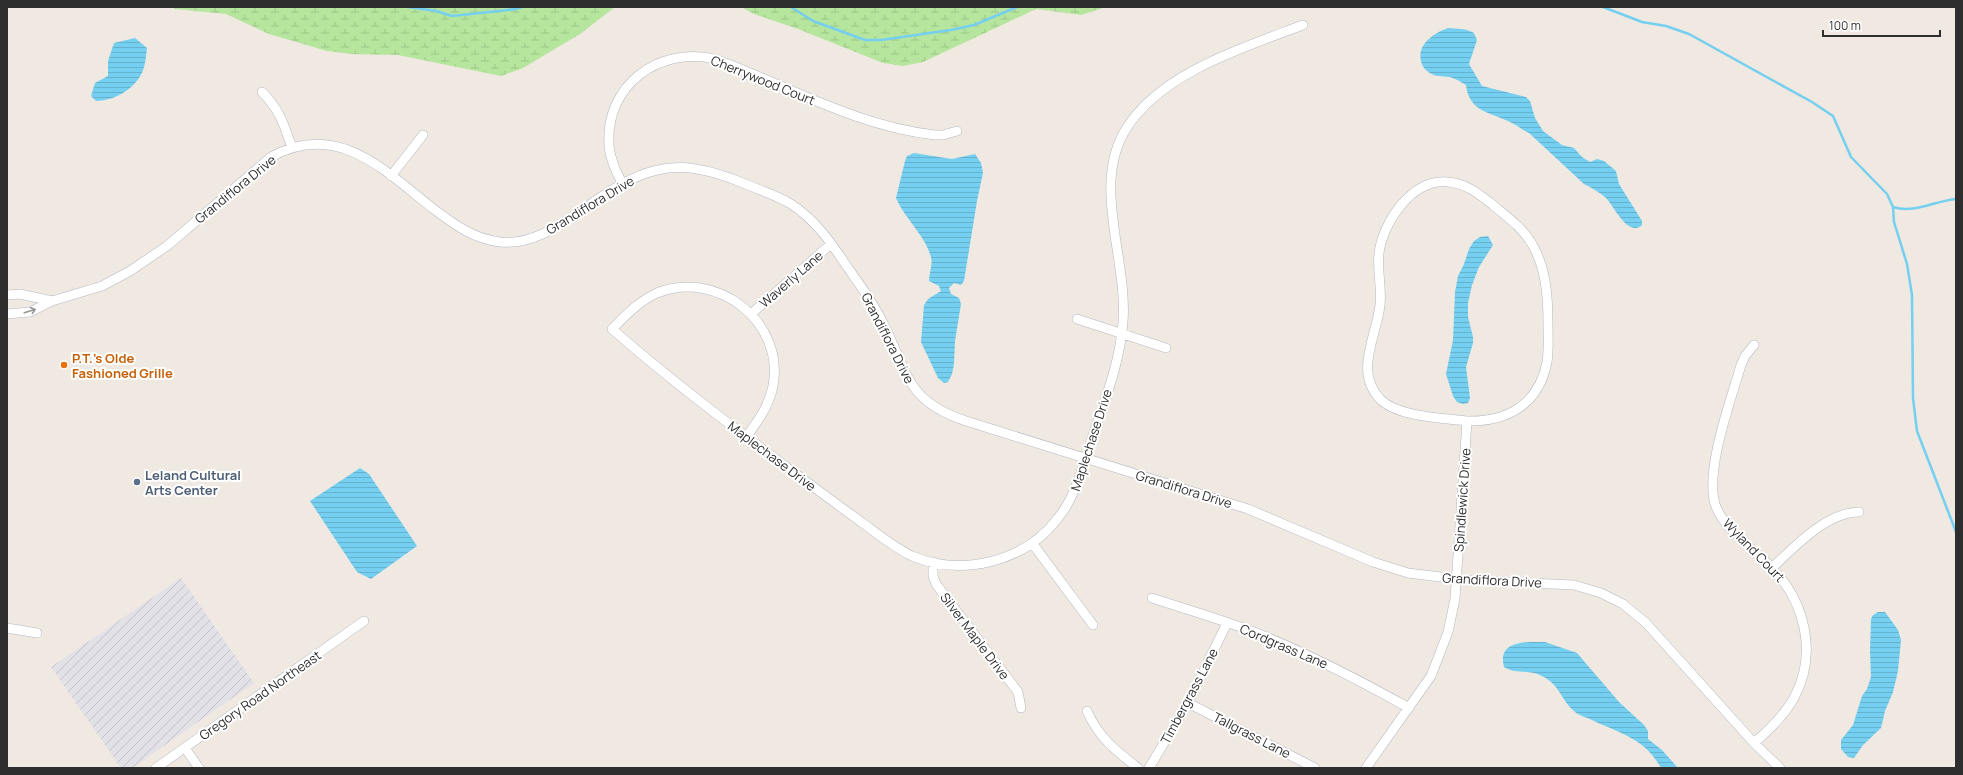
<svg xmlns="http://www.w3.org/2000/svg" width="1963" height="775" font-family="Manrope,sans-serif">
	<style>
		.industrial { fill: url(#industrial-furrows) }
		.wetland { fill: url(#wetland-marsh) }
		.water { fill: url(#water-rules) }
		.lines { fill: none; stroke-linecap: round; stroke-linejoin: round }
		.stream { stroke: #75cff0; stroke-width: 2.5 }
		.minor-casing { stroke: #b4b7c1; stroke-width: 10 }
		.minor { stroke: #fff; stroke-width: 9 }
		.oneway { stroke: #969696 }
		.food-dot { fill: #e8710a; stroke: #fff; stroke-width: 1.5 }
		.service-dot { fill: #5c6f8a; stroke: #fff; stroke-width: 1.5 }
		.labels { text-anchor: middle; stroke-width: 4; stroke-linejoin: round; paint-order: stroke }
		.street-label { font-size: 13px; fill: #2e2e2e; stroke: #fff }
		.food-label { font-size: 13px; font-weight: bold; fill: #c56008; stroke: #fff; text-anchor: start }
		.service-label { font-size: 13px; font-weight: bold; fill: #4e5e75; stroke: #fff; text-anchor: start }
	</style>
	<defs>
		<pattern id="industrial-furrows" width="10" height="10" patternUnits="userSpaceOnUse"><rect width="10" height="10" fill="#e3e1e8"/><path d="M-1 1l2-2M0 10L10 0M9 11l2-2" fill="none" stroke="#c3c1c7"/></pattern>
		<pattern id="wetland-marsh" width="20" height="14" patternUnits="userSpaceOnUse"><rect width="20" height="14" fill="#b6e59e"/><path d="M1 5h8M5 5V1M11 12h8M15 12V8" fill="none" stroke="#9dc588"/></pattern>
		<pattern id="water-rules" width="6" height="5" patternUnits="userSpaceOnUse"><rect width="6" height="5" fill="#75cff0"/><path d="M0 2.5h6" fill="none" stroke="#66b2ce"/></pattern>
	</defs>
	<rect width="100%" height="100%" fill="#efe9e1"/>
	<path class="industrial" d="M181 578 254 683 132 768H121L51 667Z"/>
	<path class="wetland" d="M173 7H615L580 34 523 68 501 76 398 55 351 54 327 51 269 34 226 14 175 9Z
		M741 7 892 8 1106 7 1081 15 1036 9 923 62 903 66 883 63 798 29 754 14Z"/>
	<path class="water" d="M1448 28C1457 29 1466 28 1474 33L1477 40 1469 64 1482 86 1526 97 1530 101 1535 118 1543 131 1562 145 1574 148 1582 157 1590 162 1597 159 1604 161 1616 171 1619 184 1642 221V225C1628 238 1614 206 1606 198 1599 192 1592 188 1584 184L1529 133C1522 130 1517 125 1510 122 1490 112 1469 112 1466 85 1461 82 1455 78 1449 77 1442 76 1436 77 1430 73 1426 71 1422 66 1421 61 1417 44 1434 33 1448 28Z
		M135 38 147 48C146 54 146 61 144 67 139 87 115 101 96 101L91 96 95 83 108 76V61L114 43Z
		M914 153 952 159 975 154 981 163 983 173 977 201 964 281 961 285 954 283 949 288 951 294 959 298 961 304 955 341 954 364 952 374 948 382 944 383 938 378 921 342 924 305 928 299 941 291 939 286 929 281C929 274 933 264 931 257 925 235 905 219 896 198L905 161 907 156Z
		M1488 236 1493 245 1479 267 1472 285 1468 303V317L1473 337V343L1466 367 1470 398 1468 403 1463 404 1457 402 1453 396 1446 374 1453 340 1455 292 1458 276 1464 264 1469 249 1474 241 1480 237Z
		M360 468 369 474 417 546 371 579 357 572 310 501Z
		M1878 612H1885L1898 630 1901 640 1898 671 1893 692 1885 711 1881 728 1863 745 1854 758 1848 757 1841 749V740L1853 725 1862 696 1867 689 1871 677 1870 651 1871 619 1873 615Z
		M1545 642 1577 653 1619 702 1644 725 1648 731V739L1662 750 1678 768H1661C1644 737 1618 733 1590 719 1585 717 1578 715 1574 711 1562 701 1560 686 1544 677 1529 668 1516 675 1504 667 1497 640 1527 642 1545 642Z"/>
	<g class="lines">
		<path class="stream" d="M408 7 436 11 452 16 516 9 522 7
			M791 7 813 21 865 40H881L951 30 974 25 1017 7
			M1603 7 1642 22 1666 26 1689 34 1812 102 1833 116 1851 157 1887 194 1893 207 1894 222 1907 264 1912 295 1913 398 1917 431 1956 532
			M1893 207C1914 214 1934 201 1956 199"/>
		<g class="minor-casing">
			<path id="minor" d="M262 92C280 110 284 125 292 148
				M391 176 423 135
				M622 183C616 171 610 159 609 145 605 86 658 46 715 59 788 86 856 126 935 135H943L957 131
				M7 295 20 294 52 301
				M7 314 30 312 52 301 102 286 130 271 167 246 271 157C338 120 385 171 435 210 455 225 474 239 500 242 530 245 556 228 579 212 640 169 671 153 743 183 759 190 776 195 791 204 816 220 832 244 848 268 860 285 872 301 881 319 908 370 903 400 966 421L1248 509 1373 562 1408 573 1465 580 1574 585 1601 593 1623 604 1646 623 1754 743 1780 768
				M751 314 831 244
				M1077 319 1166 348
				M746 437C758 421 769 406 773 386 785 321 716 269 657 293 639 301 625 316 612 329 669 379 729 424 789 469 814 487 839 506 864 524 879 535 895 548 912 556 962 577 1025 562 1058 518 1075 497 1082 470 1090 444 1103 405 1120 364 1123 322 1128 259 1091 185 1126 129 1160 73 1245 47 1303 25
				M1032 543 1093 625
				M933 562V576L936 584 1018 692 1021 708
				M1772 568C1794 547 1827 512 1859 512
				M1152 598C1188 610 1224 620 1259 634 1311 655 1361 681 1409 708
				M7 628 37 633
				M1188 703 1315 768
				M1087 711C1099 738 1115 750 1138 768
				M1754 743C1769 730 1784 716 1794 698 1818 654 1805 601 1771 567 1753 548 1723 529 1715 504 1705 469 1731 400 1741 365L1745 356 1754 345
				M185 748 199 768
				M156 768 364 621
				M1149 768 1188 703 1227 623
				M1366 768 1431 676 1448 632 1455 599 1467 421C1508 422 1539 404 1547 362 1549 349 1548 336 1548 324 1548 296 1546 268 1532 244 1523 228 1506 216 1493 205 1479 194 1466 183 1447 182 1412 179 1383 222 1379 253 1377 270 1382 288 1380 305 1377 336 1353 372 1381 400 1399 417 1443 418 1467 421"/>
		</g>
		<use href="#minor" class="minor"/>
	</g>
	<defs><path id="oneway-shaft" d="M-6 0H5M1.5-3L5.5 0L1.5 3" fill="none" stroke-width="1.6" stroke-linecap="round" stroke-linejoin="round"/></defs>
	<use class="oneway" href="#oneway-shaft" transform="translate(30 311) rotate(-17)"/>
	<circle class="food-dot" cx="64" cy="365" r="4"/>
	<circle class="service-dot" cx="137" cy="482" r="4"/>
	<g class="labels">
		<g class="street-label">
			<text transform="translate(763 80) rotate(22)" y="5">Cherrywood Court</text>
			<text transform="translate(235 189) rotate(-39)" y="5">Grandiflora Drive</text>
			<text transform="translate(590 205) rotate(-31)" y="5">Grandiflora Drive</text>
			<text transform="translate(791 279) rotate(-41)" y="5">Waverly Lane</text>
			<text transform="translate(888 338) rotate(63)" y="5">Grandiflora Drive</text>
			<text transform="translate(1091 440) rotate(-72)" y="5">Maplechase Drive</text>
			<text transform="translate(772 456) rotate(37)" y="5">Maplechase Drive</text>
			<text transform="translate(1184 489) rotate(17)" y="5">Grandiflora Drive</text>
			<text transform="translate(1462 500) rotate(-86)" y="5">Spindlewick Drive</text>
			<text transform="translate(1754 550) rotate(46)" y="5">Wyland Court</text>
			<text transform="translate(1492 580) rotate(3)" y="5">Grandiflora Drive</text>
			<text transform="translate(975 636) rotate(53)" y="5">Silver Maple Drive</text>
			<text transform="translate(1284 646) rotate(23)" y="5">Cordgrass Lane</text>
			<text transform="translate(260 695) rotate(-35)" y="5">Gregory Road Northeast</text>
			<text transform="translate(1189 696) rotate(-62)" y="5">Timbergrass Lane</text>
			<text transform="translate(1252 735) rotate(27)" y="5">Tallgrass Lane</text>
		</g>
		<g class="food-label">
			<text x="72" y="363">P.T.'s Olde<tspan x="72" dy="15">Fashioned Grille</tspan></text>
		</g>
		<g class="service-label">
			<text x="145" y="480">Leland Cultural<tspan x="145" dy="15">Arts Center</tspan></text>
		</g>
	</g>
	<rect width="1963" height="775" fill="none" stroke="#2e2e2e" stroke-width="16"/>
	<path d="M1823 30v6h117v-6" fill="none" stroke="#2e2e2e" stroke-width="2"/>
	<text x="1829" y="30" font-size="12" fill="#2e2e2e" stroke="#ffffff" stroke-width="3" paint-order="stroke">100 m</text>
</svg>
